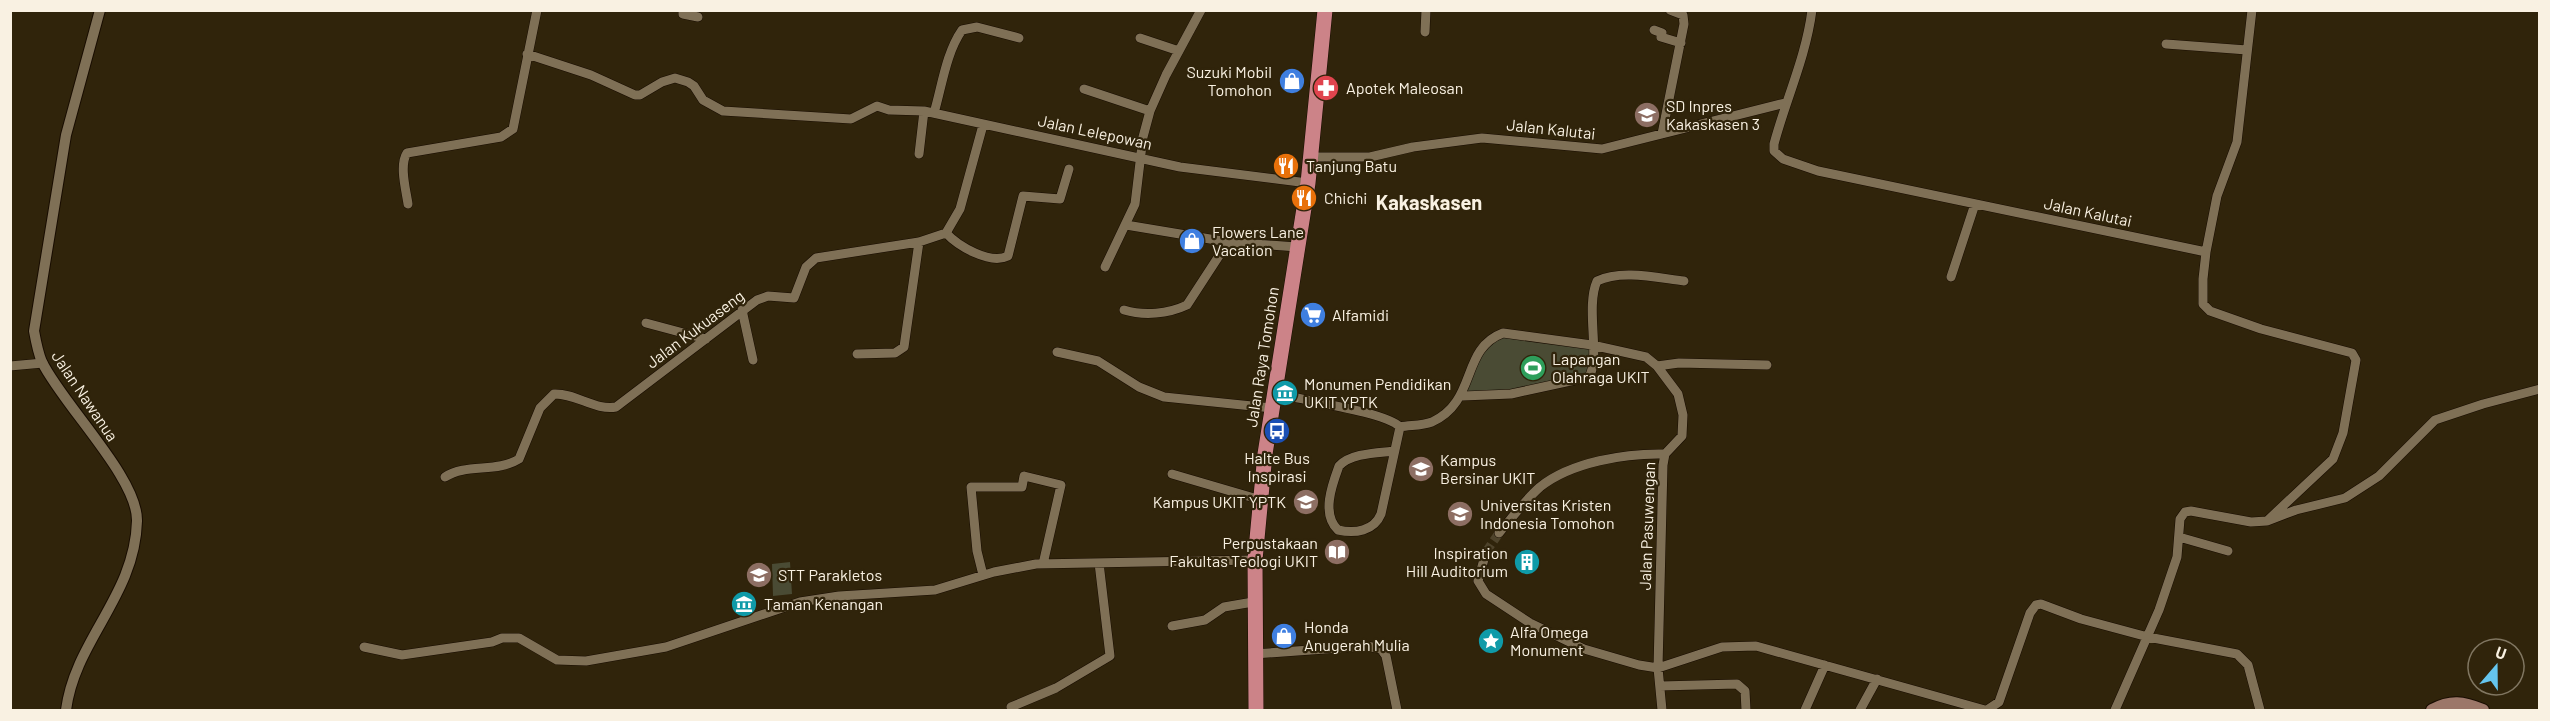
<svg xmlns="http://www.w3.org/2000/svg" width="2550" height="721" font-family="Barlow,sans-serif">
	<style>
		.green { fill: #4a4b34 }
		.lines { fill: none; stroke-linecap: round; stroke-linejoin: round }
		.minor-tunnel { stroke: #4e432b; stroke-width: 9; stroke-dasharray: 9 4.5; stroke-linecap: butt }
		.minor-casing { stroke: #180c00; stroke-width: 10 }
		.tertiary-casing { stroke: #180c00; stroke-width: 12 }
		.secondary-casing { stroke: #180c00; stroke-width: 14 }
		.trunk-casing { stroke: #180c00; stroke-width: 16 }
		.minor { stroke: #7f7056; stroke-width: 9 }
		.tertiary { stroke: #7f7056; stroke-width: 10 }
		.secondary { stroke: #9c7769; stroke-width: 12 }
		.trunk { stroke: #cc8388; stroke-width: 15 }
		.labels { text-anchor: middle; stroke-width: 4.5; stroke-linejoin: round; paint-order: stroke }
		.poi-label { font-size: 16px; fill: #f9f1e2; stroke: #30240b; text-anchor: start }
		.street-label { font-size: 16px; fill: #f9f1e2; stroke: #30240b }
		.quarter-label { font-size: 20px; font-weight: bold; fill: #f9f1e2; stroke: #30240b }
	</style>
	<rect width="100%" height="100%" fill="#30240b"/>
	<path class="green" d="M1503 333 1592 345 1593 371 1564 384 1463 396 1476 356Z
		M790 562 792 594 773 596 772 564Z"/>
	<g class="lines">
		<path class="minor-tunnel" d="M1486 552 1499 533"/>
		<g class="minor-casing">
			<path id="minor" d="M683 10V14L698 17
				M1812 10C1806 57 1786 99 1774 144V151L1783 159 1818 171 2206 252
				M2252 10 2237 142 2217 196 2206 252 2203 279V304L2210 311 2261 329 2352 353 2356 360 2343 433 2333 459 2267 521
				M1654 30 1662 33 1661 37 1681 43
				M1425 32 1426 10
				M1140 38 1179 51
				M2166 44 2247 50
				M527 54 591 75 635 95H640L662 82 675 78 688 82 694 86 703 100 723 111 851 119 877 106 889 110 924 111 1180 167 1308 183
				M1084 89 1150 111
				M934 113C942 86 946 53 962 30L977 27 1019 38
				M1662 134 1684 24 1683 15 1670 10
				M919 154 924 111
				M1310 157H1370L1413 147 1482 138 1602 149 1785 103
				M408 204C406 190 399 165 407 153L501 137 513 129 537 10
				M1126 225 1228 242 1297 247
				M946 233C958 246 990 265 1008 256L1023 196 1060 199 1069 169
				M1105 267 1135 204 1143 137 1150 111 1166 75 1201 10
				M1951 277 1975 204
				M742 310 753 360
				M1124 310C1144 316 1168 314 1187 305L1228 242
				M646 323 706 339
				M1057 352 1098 361 1139 387 1164 397 1272 408
				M857 354 895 353 904 347 919 242
				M10 366 43 363
				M1657 366 1679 363 1767 365
				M1275 393C1300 400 1386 412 1400 427 1411 425 1421 426 1432 422 1478 401 1460 349 1503 333L1592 345 1646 357 1657 366 1678 394 1683 415 1682 436 1665 454 1663 465 1658 668 1662 710
				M1463 396 1511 394 1589 377C1601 357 1585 308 1597 281 1621 269 1658 278 1684 281
				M1394 451C1378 453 1351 453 1339 466 1332 485 1321 514 1338 530 1355 534 1374 531 1381 514L1400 427
				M1172 474 1261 500
				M445 477C466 463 497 473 519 459L540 408 554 394C575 393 596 411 616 407L757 300 768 296 794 298 806 267 816 258 919 242 946 233 960 209 983 125
				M1499 533C1512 518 1525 500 1540 487 1571 462 1626 453 1665 454
				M2179 537 2228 551
				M1486 552 1478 581 1486 594 1530 623 1584 649 1639 665 1658 668 1722 647 1756 646 1985 710
				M983 575 977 551 971 487H1022L1024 476 1061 485 1043 564
				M1172 626 1205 620 1224 607 1253 602
				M364 647 402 655 492 642 502 638H519L557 660 586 661 666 647 800 602 839 596 935 590 994 572 1036 564 1255 560
				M1254 654 1367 646 1381 649 1386 656 1397 710
				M1660 686 1737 684 1745 691 1746 710
				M1011 707 1056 688 1110 656 1099 563
				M1805 710 1825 665
				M1860 710 1877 679
				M1987 710 1999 702 2030 613 2036 605 2041 604 2081 619 2148 637 2237 654 2248 665 2260 710
				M2115 710 2159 610 2177 557 2180 519 2185 512 2191 511 2251 522 2267 521 2296 510 2345 498 2379 476 2435 420 2483 404 2540 389"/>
		</g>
		<g class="tertiary-casing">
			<path id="tertiary" d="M66 710C75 640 135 596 137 521 138 478 63 405 42 362 38 353 36 342 34 331L66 135 100 10"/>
		</g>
		<g class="secondary-casing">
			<path id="secondary" d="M2432 710C2451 700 2463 702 2483 710"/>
		</g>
		<g class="trunk-casing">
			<path id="trunk" d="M1256 710 1255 560 1265 454 1308 183 1325 10"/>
		</g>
		<use href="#minor" class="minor"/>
		<use href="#tertiary" class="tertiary"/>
		<use href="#secondary" class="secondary"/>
		<use href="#trunk" class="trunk"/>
	</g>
	<defs>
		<g id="shop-disc" transform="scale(1.35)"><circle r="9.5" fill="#3f7fe0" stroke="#30240b"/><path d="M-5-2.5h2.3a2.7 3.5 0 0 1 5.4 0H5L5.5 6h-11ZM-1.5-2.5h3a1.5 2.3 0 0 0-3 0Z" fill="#fff"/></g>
		<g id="pharmacy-disc" transform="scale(1.35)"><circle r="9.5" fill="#e0444e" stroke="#30240b"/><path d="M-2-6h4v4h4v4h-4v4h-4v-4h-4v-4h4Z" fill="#fff"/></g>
		<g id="school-disc" transform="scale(1.35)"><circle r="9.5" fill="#8d6e63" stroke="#30240b"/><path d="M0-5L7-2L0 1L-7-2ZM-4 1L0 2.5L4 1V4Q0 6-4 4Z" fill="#fff"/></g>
		<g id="restaurant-disc" transform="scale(1.35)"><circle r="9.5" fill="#e8710a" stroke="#30240b"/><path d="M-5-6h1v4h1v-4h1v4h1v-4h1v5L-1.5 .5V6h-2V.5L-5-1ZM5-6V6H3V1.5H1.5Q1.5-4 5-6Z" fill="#fff"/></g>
		<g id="supermarket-disc" transform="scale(1.35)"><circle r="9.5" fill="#3f7fe0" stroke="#30240b"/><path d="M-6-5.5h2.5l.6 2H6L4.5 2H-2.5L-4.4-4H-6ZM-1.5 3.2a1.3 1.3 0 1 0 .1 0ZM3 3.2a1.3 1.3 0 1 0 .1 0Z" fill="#fff"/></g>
		<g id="stadium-disc" transform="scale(1.35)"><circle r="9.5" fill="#2e9e5b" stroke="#30240b"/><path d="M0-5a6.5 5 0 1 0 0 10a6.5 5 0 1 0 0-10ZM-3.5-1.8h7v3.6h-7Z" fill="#fff"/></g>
		<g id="museum-disc" transform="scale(1.35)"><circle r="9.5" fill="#0f9aa8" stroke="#30240b"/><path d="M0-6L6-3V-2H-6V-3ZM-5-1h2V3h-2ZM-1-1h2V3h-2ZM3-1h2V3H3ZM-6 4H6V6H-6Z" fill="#fff"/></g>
		<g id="bus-disc" transform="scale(1.35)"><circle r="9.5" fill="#1a4fb4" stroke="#30240b"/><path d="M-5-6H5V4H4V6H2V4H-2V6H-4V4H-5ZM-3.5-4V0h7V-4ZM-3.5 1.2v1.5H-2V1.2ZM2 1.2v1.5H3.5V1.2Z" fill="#fff"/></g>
		<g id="university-disc" transform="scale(1.35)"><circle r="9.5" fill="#8d6e63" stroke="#30240b"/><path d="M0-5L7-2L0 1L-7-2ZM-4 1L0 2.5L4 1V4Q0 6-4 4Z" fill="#fff"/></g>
		<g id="library-disc" transform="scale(1.35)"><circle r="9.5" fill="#8d6e63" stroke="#30240b"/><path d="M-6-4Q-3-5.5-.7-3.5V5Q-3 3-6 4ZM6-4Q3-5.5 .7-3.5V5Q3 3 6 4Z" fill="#fff"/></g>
		<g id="building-disc" transform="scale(1.35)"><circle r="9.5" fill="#0f9aa8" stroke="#30240b"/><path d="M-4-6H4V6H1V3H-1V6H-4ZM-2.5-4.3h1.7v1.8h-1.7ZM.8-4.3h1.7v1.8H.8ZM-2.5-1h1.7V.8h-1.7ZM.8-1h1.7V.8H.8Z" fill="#fff"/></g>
		<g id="sight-disc" transform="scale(1.35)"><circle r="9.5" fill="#0f9aa8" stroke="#30240b"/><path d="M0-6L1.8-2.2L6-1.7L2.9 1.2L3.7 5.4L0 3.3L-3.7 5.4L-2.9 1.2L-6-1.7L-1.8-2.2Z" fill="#fff"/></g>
	</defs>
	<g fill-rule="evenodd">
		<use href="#shop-disc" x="1292" y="81"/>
		<use href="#pharmacy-disc" x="1326" y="88"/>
		<use href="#school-disc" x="1647" y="115"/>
		<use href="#restaurant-disc" x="1286" y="166"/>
		<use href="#restaurant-disc" x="1304" y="198"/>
		<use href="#shop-disc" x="1192" y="241"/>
		<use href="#supermarket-disc" x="1313" y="315"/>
		<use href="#stadium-disc" x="1533" y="368"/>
		<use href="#museum-disc" x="1285" y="393"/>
		<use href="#bus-disc" x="1277" y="431"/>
		<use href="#university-disc" x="1421" y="469"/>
		<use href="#university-disc" x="1306" y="502"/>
		<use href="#university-disc" x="1460" y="514"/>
		<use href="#library-disc" x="1337" y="552"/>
		<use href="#building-disc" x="1527" y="562"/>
		<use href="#school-disc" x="759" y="575"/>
		<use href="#museum-disc" x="744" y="604"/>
		<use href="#shop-disc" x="1284" y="636"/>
		<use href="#sight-disc" x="1491" y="641"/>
	</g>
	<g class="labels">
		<g class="poi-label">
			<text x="1272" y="78" text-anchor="end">Suzuki Mobil<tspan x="1272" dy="18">Tomohon</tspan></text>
			<text x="1346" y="94">Apotek Maleosan</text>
			<text x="1666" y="112">SD Inpres<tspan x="1666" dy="18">Kakaskasen 3</tspan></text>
			<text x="1306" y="172">Tanjung Batu</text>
			<text x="1324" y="204">Chichi</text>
			<text x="1212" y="238">Flowers Lane<tspan x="1212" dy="18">Vacation</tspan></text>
			<text x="1332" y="321">Alfamidi</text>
			<text x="1552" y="365">Lapangan<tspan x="1552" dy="18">Olahraga UKIT</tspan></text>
			<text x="1304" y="390">Monumen Pendidikan<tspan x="1304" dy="18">UKIT YPTK</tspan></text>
			<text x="1277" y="464" text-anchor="middle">Halte Bus<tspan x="1277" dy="18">Inspirasi</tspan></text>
			<text x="1440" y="466">Kampus<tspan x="1440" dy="18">Bersinar UKIT</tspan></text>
			<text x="1286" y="508" text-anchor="end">Kampus UKIT YPTK</text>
			<text x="1480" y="511">Universitas Kristen<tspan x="1480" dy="18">Indonesia Tomohon</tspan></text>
			<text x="1318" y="549" text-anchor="end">Perpustakaan<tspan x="1318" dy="18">Fakultas Teologi UKIT</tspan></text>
			<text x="1508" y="559" text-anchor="end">Inspiration<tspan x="1508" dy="18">Hill Auditorium</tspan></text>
			<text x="778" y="581">STT Parakletos</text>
			<text x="764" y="610">Taman Kenangan</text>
			<text x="1304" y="633">Honda<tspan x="1304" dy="18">Anugerah Mulia</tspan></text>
			<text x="1510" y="638">Alfa Omega<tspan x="1510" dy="18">Monument</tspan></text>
		</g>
		<g class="street-label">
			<text transform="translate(1551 129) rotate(6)" y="6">Jalan Kalutai</text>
			<text transform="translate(1095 132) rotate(12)" y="6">Jalan Lelepowan</text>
			<text transform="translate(2088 212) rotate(12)" y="6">Jalan Kalutai</text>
			<text transform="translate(695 329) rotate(-37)" y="6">Jalan Kukuaseng</text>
			<text transform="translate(1262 357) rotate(-81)" y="6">Jalan Raya Tomohon</text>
			<text transform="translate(85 396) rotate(56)" y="6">Jalan Nawanua</text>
			<text transform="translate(1647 526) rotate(-88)" y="6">Jalan Pasuwengan</text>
		</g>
		<g class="quarter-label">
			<text x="1429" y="210">Kakaskasen</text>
		</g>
	</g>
	<rect width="2550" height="721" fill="none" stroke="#f9f1e2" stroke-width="24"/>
	<g transform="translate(2496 667) rotate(20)"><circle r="28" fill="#30240b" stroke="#807661" stroke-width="1.5"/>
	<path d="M0-4.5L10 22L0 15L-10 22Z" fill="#65c5ee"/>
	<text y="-9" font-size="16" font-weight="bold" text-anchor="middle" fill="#f9f1e2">U</text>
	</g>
</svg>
